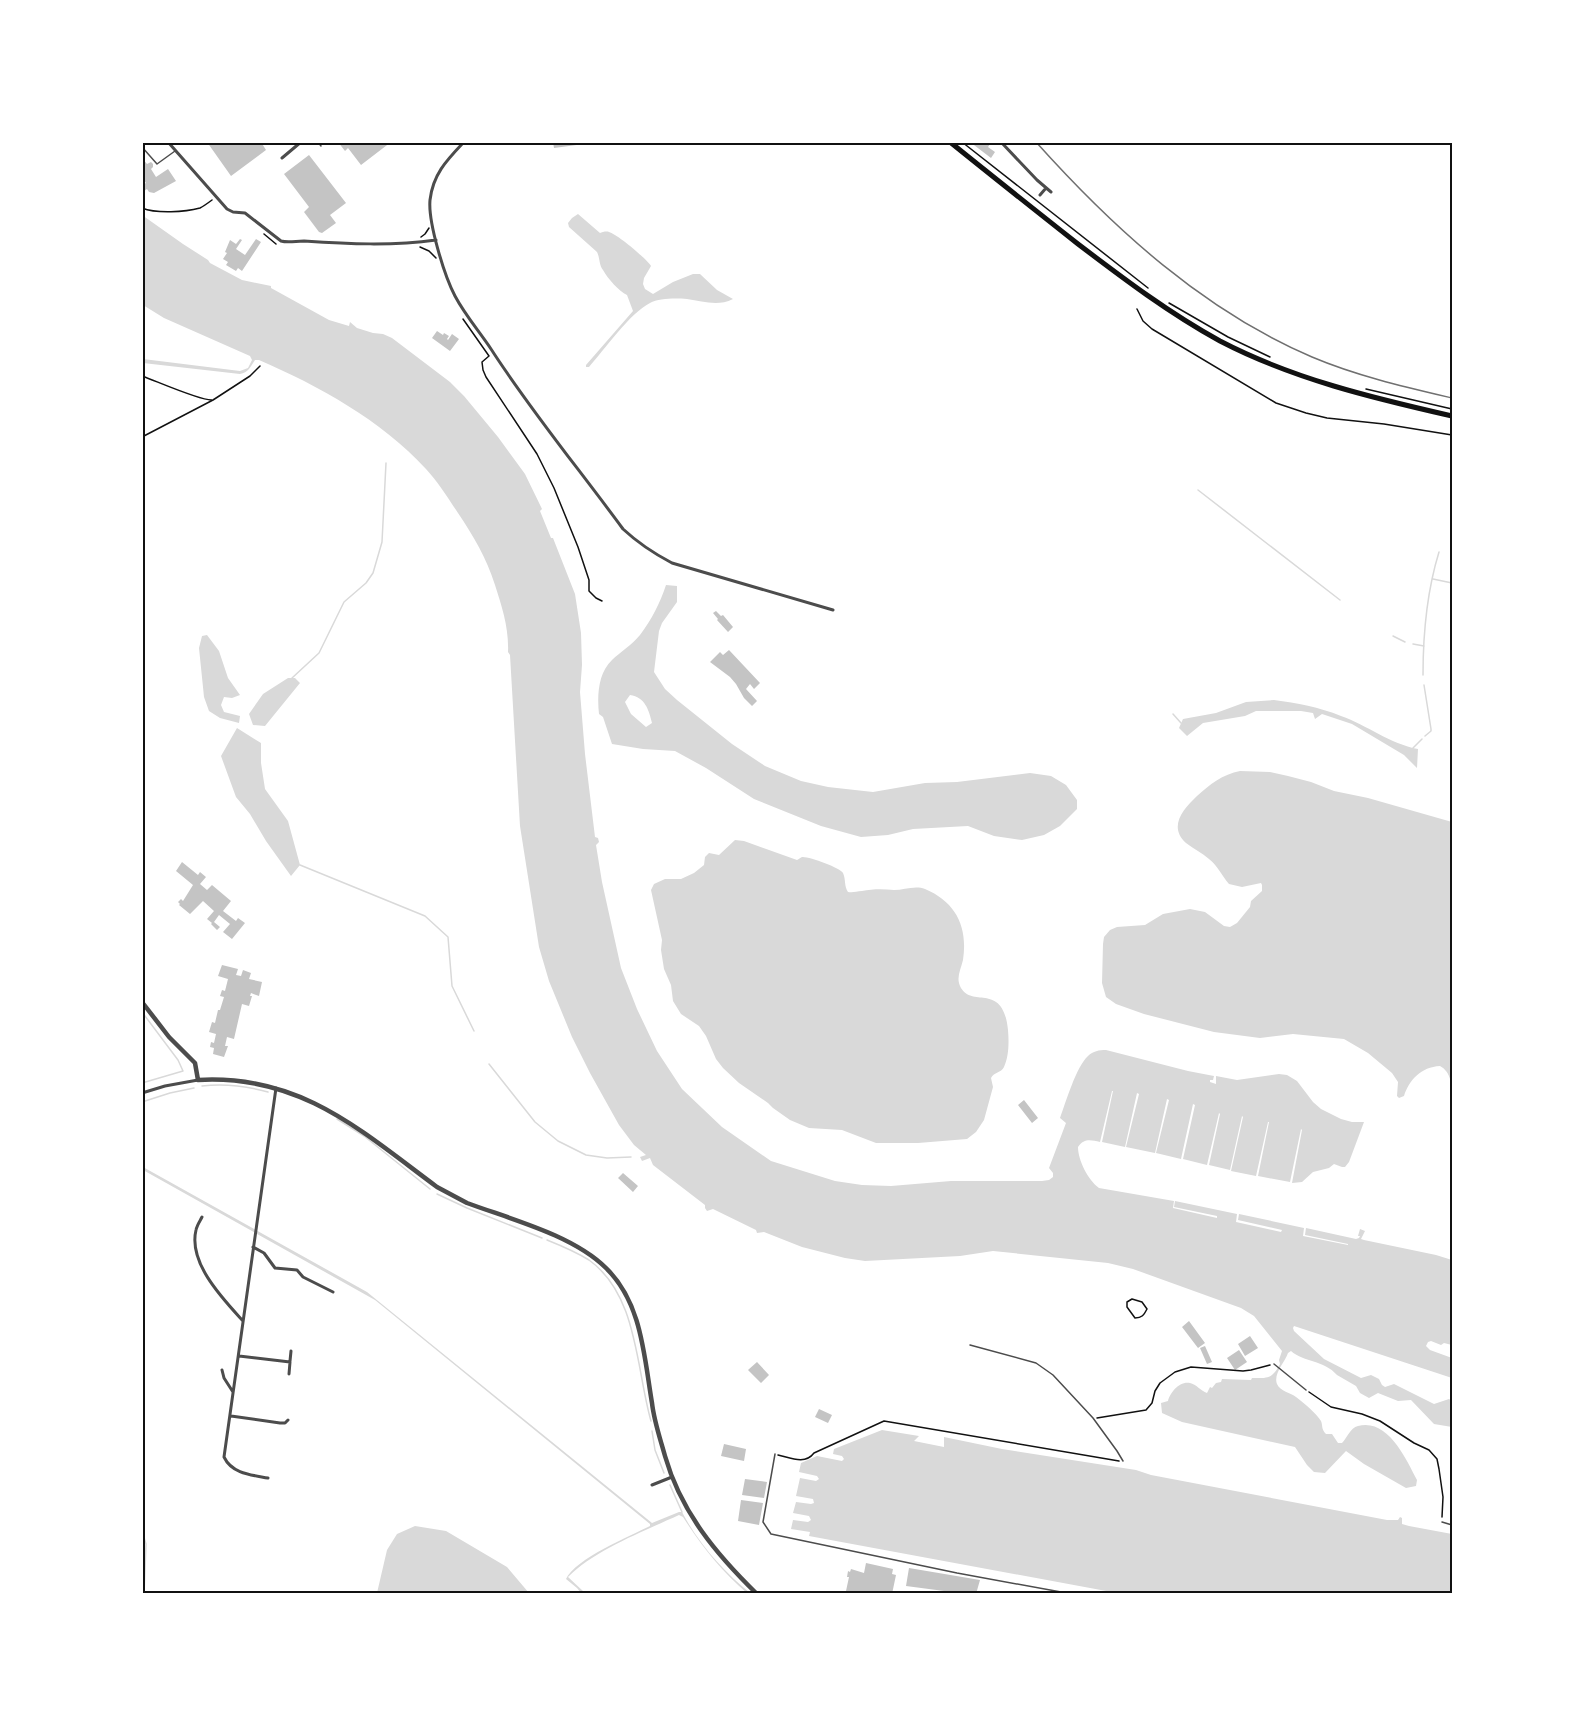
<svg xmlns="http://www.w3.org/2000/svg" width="1595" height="1736" font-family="'Fira Sans Condensed',sans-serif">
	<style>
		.water { fill: #d9d9d9; fill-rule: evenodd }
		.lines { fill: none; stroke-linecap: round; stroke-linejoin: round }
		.stream { stroke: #d9d9d9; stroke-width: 1.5 }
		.building { fill: #c4c4c4 }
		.path { stroke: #111; stroke-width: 1.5 }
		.service { stroke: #4c4c4c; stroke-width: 1.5 }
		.minor { stroke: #4c4c4c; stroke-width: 3 }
		.tertiary { stroke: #4c4c4c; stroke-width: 4.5 }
		.primary { stroke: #111; stroke-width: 5 }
		.rail { stroke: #707070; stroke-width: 1.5 }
		.neatline { fill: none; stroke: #111; stroke-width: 2 }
	</style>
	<rect width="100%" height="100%" fill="#fff"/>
	<path class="water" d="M578 214 600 233C602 232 607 231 609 232 617 234 648 260 651 266L644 278 643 284 645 289 653 294 673 282 693 274H700L717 290 733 299C717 307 703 301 687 299 676 298 659 298 650 303 630 313 604 350 589 367H586V365L633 311 627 295C619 291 608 279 603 270 599 265 600 258 597 252L569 227 568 223 572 218Z
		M142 215 183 244 208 260 210 263 242 280 271 286V288L329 320 349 326 350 322 357 328 373 333 383 334 392 338 450 382 464 396 498 437 525 474 542 509 540 511 551 538H553L575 594 581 633 582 665 580 692 585 754 595 837 598 838 599 842 596 845 602 882 621 968 637 1009 657 1051 682 1089 722 1127 771 1161 835 1181 862 1185 891 1186 951 1181H1042L1049 1180 1053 1177V1173L1049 1168 1066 1123 1060 1118C1066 1102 1076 1067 1088 1056 1093 1051 1099 1050 1106 1050L1188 1071 1214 1076 1213 1080H1210V1082L1216 1084V1076L1237 1080 1279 1074 1287 1075 1297 1081 1313 1102 1321 1109 1341 1119 1352 1122H1364L1349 1162 1345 1167H1342L1334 1164 1329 1168 1313 1172 1302 1182 1292 1183 1302 1130 1301 1129 1290 1182 1258 1176 1269 1122H1268L1256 1176 1231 1171 1243 1117 1242 1116 1230 1170 1209 1165 1220 1114 1219 1113 1207 1165 1183 1159 1195 1105 1193 1104 1181 1159 1156 1153 1169 1100 1167 1099 1155 1153 1126 1147 1139 1094 1137 1093 1125 1147 1102 1142 1113 1091H1112L1100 1142C1091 1140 1084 1138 1078 1147 1078 1160 1088 1180 1099 1188L1174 1201 1173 1208 1217 1218V1216L1174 1207 1175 1201 1237 1214 1236 1222 1281 1232 1282 1230 1238 1220 1239 1214 1304 1228 1303 1236 1348 1245V1244L1305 1235 1306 1228 1356 1239 1359 1238 1360 1236H1358L1360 1229 1365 1231 1361 1239 1364 1240 1436 1255 1452 1260V1345L1444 1343 1441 1345 1431 1341 1428 1342 1426 1346 1430 1350 1452 1358V1378L1294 1326 1293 1328 1294 1331 1324 1359 1361 1378 1371 1375 1379 1379 1382 1385 1385 1387 1394 1384 1434 1404 1449 1399 1452 1401V1427L1434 1424 1411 1400 1398 1401 1378 1393 1369 1398 1360 1393 1356 1386 1337 1375C1324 1360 1303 1362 1291 1351L1288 1353C1285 1362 1273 1374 1277 1384 1280 1391 1291 1393 1296 1397 1303 1402 1317 1414 1321 1421 1323 1426 1321 1429 1326 1434H1332L1338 1443H1342C1347 1438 1350 1428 1358 1426 1388 1418 1406 1459 1417 1480L1416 1486 1406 1488 1364 1464 1346 1451 1325 1473 1314 1472 1307 1465 1295 1447 1182 1422 1162 1413 1161 1403 1168 1401C1170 1393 1179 1381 1190 1383 1196 1384 1201 1391 1207 1393L1210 1387 1212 1388 1216 1383 1221 1382 1222 1379 1251 1380 1252 1378C1268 1378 1272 1379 1280 1364L1279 1360 1282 1351 1254 1316 1241 1308 1133 1269 1108 1263 993 1251 960 1256 865 1261 845 1258 802 1247 764 1232 757 1233 756 1230 713 1209 707 1211 705 1208V1205L653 1165 650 1158 642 1161 640 1157 646 1155 634 1145 619 1125 590 1073 572 1037 549 981 539 947 520 826 510 655 508 652C509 628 502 607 495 585 486 557 474 537 458 513 448 498 438 482 426 469 381 420 319 386 259 360H255C251 366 248 373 240 374L143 363V359L240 371 248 368 252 360 250 356 164 318 143 305Z
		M666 585 677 586V602L662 623 659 631 654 672 665 689 677 700 732 744 765 766 801 781 828 787 873 792 925 783 957 782 1030 773 1051 776 1066 785 1077 800V809L1060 826 1044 835 1022 840 994 836 968 826 913 829 888 835 861 837 821 826 754 799 706 768 675 751 643 749 612 744 603 717 599 714C597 696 598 673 612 660 620 652 632 645 640 635 652 619 660 603 666 585ZM630 695C645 697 649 710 652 723L646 727 631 714 625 702Z
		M207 635 219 651 228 678 240 695 232 698 224 697 221 705 224 712 240 716 239 723 220 718 209 711 204 697 199 648 202 636Z
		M288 678H295L300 683 265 726 253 725 249 714 263 694Z
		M1274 700C1297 703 1319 707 1341 716 1367 725 1390 744 1418 749L1417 768 1404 755 1352 724 1322 714 1315 719 1313 713 1301 711H1256L1245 716 1203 723 1187 736 1179 728 1183 719 1216 713 1246 702Z
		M237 728 261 743V763L265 789 288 821 300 865 291 876 266 841 250 814 236 797 221 756Z
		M1240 771 1270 772 1288 776 1311 782 1334 791 1368 798 1452 822V1103C1452 1090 1453 1073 1440 1066 1421 1067 1409 1080 1404 1096L1399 1098 1397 1096 1398 1082 1392 1073 1368 1053 1344 1039 1293 1034 1260 1038 1214 1032 1144 1014 1116 1004 1106 997 1102 983 1103 944 1104 937 1110 930 1117 927 1145 925 1163 914 1190 909 1205 912 1224 926 1230 927 1237 923 1250 907 1251 901 1262 891V885L1261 883 1242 887 1229 884C1222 876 1218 866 1209 859 1202 853 1194 849 1186 843 1168 827 1183 809 1197 796 1209 785 1223 774 1240 771Z
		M735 840 744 841 797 860C799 859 800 858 802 857 808 856 841 868 843 873 846 880 844 886 848 892 854 893 856 891 862 891 872 889 883 889 894 890 904 890 915 885 925 889 956 902 968 927 963 960 961 969 956 977 960 986 971 1010 1003 980 1008 1030 1009 1042 1009 1056 1004 1067 1001 1073 994 1072 991 1078L993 1087 984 1120 976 1132 967 1139 918 1143H876L842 1130 809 1128 790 1120 773 1108 768 1103 739 1083 723 1068 716 1059 706 1036 699 1026 681 1014 673 1001 671 985 664 969 661 950 662 940 651 890 654 884 665 879H681L694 873 704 865 705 857 709 853 719 855Z
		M143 1167 367 1292 652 1523 679 1512H682C698 1543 724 1572 750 1593H747C721 1571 701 1545 683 1517L679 1515C644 1531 595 1550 568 1577L584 1592 581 1593 577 1588 566 1579C575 1559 630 1536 650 1526V1524L375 1300 143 1170Z
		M882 1430 919 1436 914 1441 944 1447V1437L1002 1449 1136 1470 1151 1475 1387 1520H1398L1400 1517 1402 1518V1524L1409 1526 1452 1534V1593H1117L809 1536 810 1532 791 1529 793 1520 808 1522 811 1520 809 1516 793 1513 796 1502 811 1504 814 1503 813 1499 796 1496 800 1478 816 1481 819 1479 817 1476 799 1472 801 1463 817 1456 842 1461 844 1459 842 1456 833 1454 834 1449Z
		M415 1526 446 1531 507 1567 529 1593H377L387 1550 397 1534Z"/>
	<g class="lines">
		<path class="stream" d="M1198 490 1340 600
			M1433 579 1452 583
			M1393 636 1405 642
			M1413 644 1424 646
			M1423 675C1423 634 1427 591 1439 552
			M292 678 319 653 344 602 366 583 373 573 382 542 386 463
			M1424 685 1431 729V731L1425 736
			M1173 714 1181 723
			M1413 748 1422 739
			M300 865 425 916 448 937 452 986 474 1031
			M142 1012 178 1060 183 1071 142 1083
			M489 1064 535 1122 558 1141 586 1155 607 1158 631 1157
			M202 1086C225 1083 246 1086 268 1092
			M142 1102 170 1093 194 1088
			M337 1119 364 1136 430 1189
			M437 1194 467 1208 542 1238
			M547 1240C562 1246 576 1252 589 1260 638 1295 636 1369 651 1421
			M652 1431 655 1450 664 1473
			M670 1485 682 1512
			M142 1531 146 1544 144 1594"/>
	</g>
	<path class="building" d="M207 142H261L266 150 231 176Z
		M338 142H391L361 165 348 148 345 151Z
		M553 142H584V144L554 148Z
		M970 142H989L990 144 988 147 995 152 991 158Z
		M309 155 346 203 330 215 336 223 322 233 319 232 304 212 309 207 284 174Z
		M142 158 147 164 151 162 153 164V167L151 169 156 177 168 169 176 181 154 193 149 192 147 189 144 191 142 185 146 183 142 178Z
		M240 239 242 240 236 249 245 255 256 239 261 242 242 271 238 268 236 271 226 265 228 262 223 259 227 253 225 252 230 240 236 244Z
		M437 331 443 335 444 333 449 336 447 339 448 340 452 334 459 339 450 351 432 338Z
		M716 611 721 616 723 615 733 627 728 632 717 620 718 619 713 613Z
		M729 650 760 683 754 689 750 684 746 689 757 701 752 706 744 698 736 684 730 677 710 662 720 652 723 655Z
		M182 862 198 875 200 872 206 877 200 884 207 890 212 885 231 901 223 911 236 921 238 918 245 923 232 939 223 932 230 924 219 915 214 922 220 927 217 930 211 924 212 923 207 919 214 911 203 901 190 914 179 905 180 904 178 902 181 899 183 901 193 885 176 871Z
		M222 965 238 969 236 975 241 976 243 970 251 973 249 979 262 982 259 996 251 993 250 996H252L249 1006 242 1004 234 1039 227 1037 225 1046H228L224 1057 213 1054 214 1048 210 1047 211 1042 214 1043 216 1034 209 1032 212 1022 215 1023 218 1010H220L224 997 220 996 222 990 225 991 228 979 218 976Z
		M1024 1100 1038 1118 1032 1123 1018 1105Z
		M623 1173 638 1186 633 1192 618 1178Z
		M1189 1321 1205 1343 1198 1348 1182 1327Z
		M1250 1336 1258 1348 1245 1356 1238 1344Z
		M1205 1346 1212 1362 1207 1364 1200 1348Z
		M1239 1350 1247 1362 1235 1370 1227 1358Z
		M757 1362 769 1375 761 1383 748 1370Z
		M819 1409 832 1415 828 1423 815 1417Z
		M724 1444 746 1449 744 1461 721 1456Z
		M745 1479 767 1482 764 1498 742 1495Z
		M741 1500 763 1503 759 1525 738 1521Z
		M866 1563 893 1569 892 1574 896 1575 892 1594H862L846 1591 849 1577H847L848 1571 850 1572 851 1569 864 1573Z
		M909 1568 980 1580 976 1594H944V1591L906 1586Z"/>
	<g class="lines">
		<path class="path" d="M962 142 1148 288
			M142 208C157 214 185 212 200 208 204 206 208 203 212 200
			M264 234 276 244
			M421 237 425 234 429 228
			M420 247 429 251 436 258
			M1169 303 1228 337 1270 357
			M1137 309 1143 321 1152 329 1276 403 1306 413 1327 418 1384 424 1452 435
			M463 319 489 356 482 362 483 370 486 377 537 454 554 488 578 547 589 580V591L596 598 602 601
			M142 376C156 381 201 401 212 400
			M1366 389 1452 409
			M142 437 213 400 250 376 260 366
			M1132 1299 1142 1302 1147 1309C1144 1315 1142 1318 1135 1318L1127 1307V1302Z
			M1309 1392 1331 1407 1362 1414 1380 1421 1414 1443 1429 1450 1437 1459 1439 1469 1443 1497 1442 1517
			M1097 1418 1146 1410 1152 1403 1155 1391 1160 1383 1175 1372 1191 1367 1243 1371 1251 1370 1270 1365
			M778 1455C791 1458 805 1465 814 1453L884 1421 1119 1461"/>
		<path class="service" d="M318 142 321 146
			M142 147 157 164 175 151
			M970 1345 1036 1363 1053 1375 1093 1418 1117 1451 1123 1461
			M1274 1364 1306 1390
			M775 1454 763 1522 771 1534 957 1573 1072 1594
			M1442 1522 1452 1525"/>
		<path class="minor" d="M168 142 227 209 233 212 245 213 281 241C288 243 296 241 304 241 348 244 393 246 436 240
			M464 142C447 160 433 174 430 200 428 222 444 275 455 296 465 315 479 331 491 349 531 411 579 469 623 529 638 543 653 553 672 563L833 610
			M1001 142 1037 180 1051 192
			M282 158 301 142
			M1040 195 1046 188
			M142 1093 165 1086 198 1080
			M202 1217C200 1221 197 1225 196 1230 188 1263 223 1299 243 1321
			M253 1247 264 1253 275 1268 297 1270 303 1277 333 1292
			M239 1356 290 1362 289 1374
			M290 1361 291 1351
			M222 1370 224 1378 233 1392
			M231 1416 280 1423H285L288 1420
			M268 1478C252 1475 232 1474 224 1457L276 1088
			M652 1485 672 1477"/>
		<path class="tertiary" d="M142 1002 169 1037 195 1063 198 1080C300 1074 360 1130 437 1187L467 1203C510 1219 573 1235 606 1268 642 1303 644 1356 652 1403 654 1421 660 1438 665 1456 681 1512 716 1554 757 1594"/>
		<path class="primary" d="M950 142C992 176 1035 210 1078 244 1124 279 1169 313 1220 341 1293 379 1373 398 1452 416"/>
		<path class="rail" d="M1036 142C1114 229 1204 311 1312 357 1357 376 1405 387 1452 398"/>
	</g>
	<rect width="1595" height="1736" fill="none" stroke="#ffffff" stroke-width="288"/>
	<rect x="144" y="144" width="1307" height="1448" class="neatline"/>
</svg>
